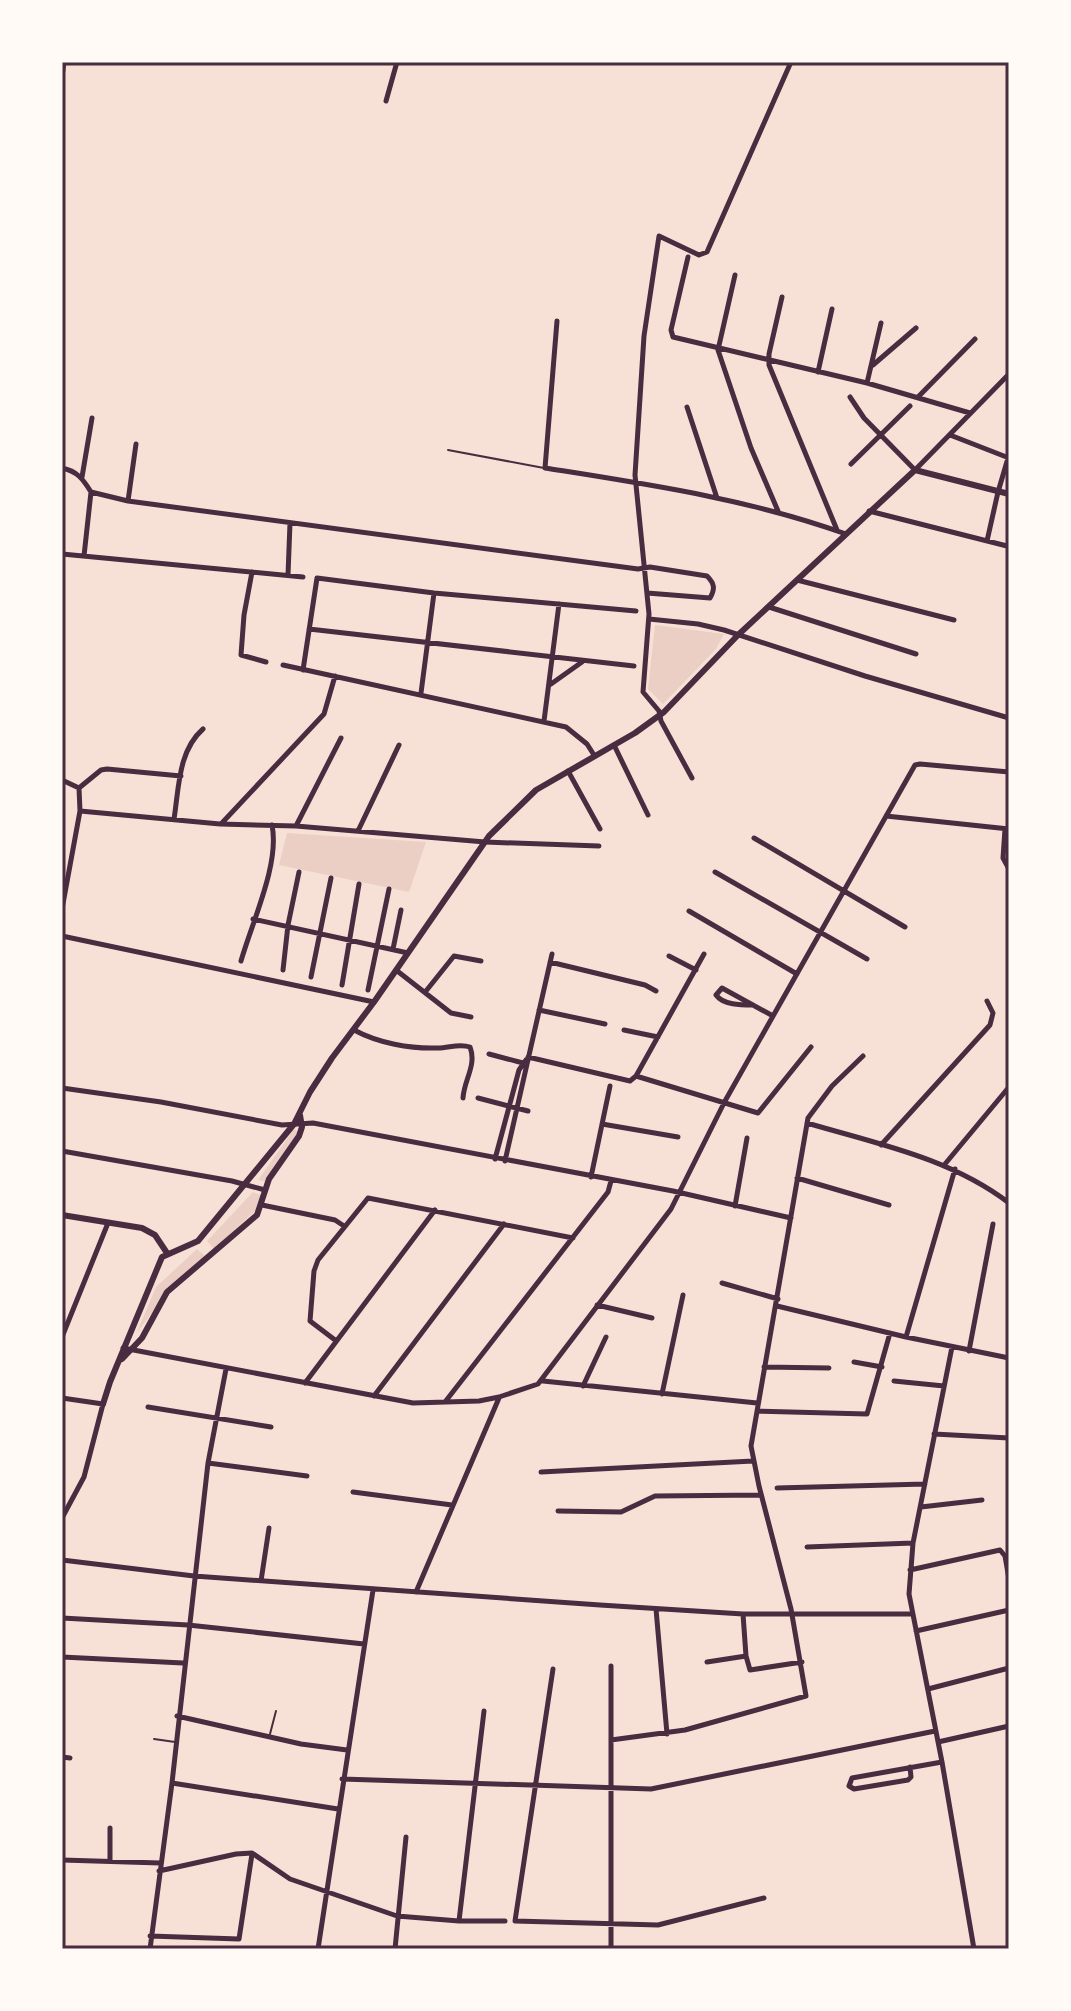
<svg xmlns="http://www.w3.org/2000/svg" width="1071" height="2011" font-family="'Golos Text',sans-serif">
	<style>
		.green { fill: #ebcfc5 }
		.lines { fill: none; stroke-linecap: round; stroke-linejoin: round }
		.service { stroke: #4a2c40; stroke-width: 2 }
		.minor { stroke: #4a2c40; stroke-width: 5 }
		.tertiary { stroke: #4a2c40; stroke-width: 6 }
		.neatline { fill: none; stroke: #4a2c40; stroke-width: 3 }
	</style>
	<rect width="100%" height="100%" fill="#f7e1d7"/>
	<path class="green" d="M655 625 724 634 716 649 663 704 648 689Z
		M287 833 426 842 409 892 279 865Z
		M294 1129 302 1136 268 1182 258 1180Z
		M253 1192 263 1196 260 1206 214 1249 207 1241Z
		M197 1249 206 1257 163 1298 136 1334 156 1287Z"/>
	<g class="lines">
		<path class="service" d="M448 450 544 468
			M270 1734 276 1711
			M154 1739 175 1742"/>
		<path class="minor" d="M62 77 64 62
			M386 101 397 62
			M688 257 671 330 673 337 867 383 970 413
			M735 275 718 350 751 448 778 511
			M782 297 769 354V365L837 530
			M557 321 545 468C646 484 749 499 846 534
			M873 365 916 328
			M818 372 832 309
			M867 383 881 323
			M850 397 864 418 915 470 1009 374
			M918 397 975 339
			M687 407 717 498
			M950 435 1009 458
			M851 464 910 406
			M62 468C77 471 83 479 91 492L128 501 638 569 650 567 707 576C715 584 715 589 710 598L647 593
			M82 477 92 418
			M128 501 136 444
			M869 511 1007 546
			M987 541 998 492 1008 458
			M62 554 303 577
			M84 556 91 492
			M252 572 244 615 241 655 266 662
			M288 575 290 523
			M797 580 954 620
			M769 607 916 654
			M649 619 698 624 724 630 865 676 1009 718
			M309 629 634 666
			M283 665 566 727 587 744 594 755
			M303 670 317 578 434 593 636 611
			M551 684 582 662
			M421 693 434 593
			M544 721 559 604
			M614 745 648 815
			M568 771 600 829
			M692 778 661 721 659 711 643 692 649 614 635 475 644 336 659 236 699 255 707 252 791 62
			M62 780 79 788
			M79 788 101 770 107 769 181 776
			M80 811 220 824 296 826 485 842 599 846
			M886 816 1009 829
			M174 819C179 788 178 751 203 729
			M221 824 324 714 335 676
			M296 826 341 738
			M1005 829 1003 858 1009 869
			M358 831 399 745
			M754 838 905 927
			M715 872 867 959
			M62 909 80 811 79 788
			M689 911 797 974
			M253 919 408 953
			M62 936 374 1002
			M393 949 401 910
			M669 956 696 970
			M241 961C252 922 280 864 272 825
			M550 962 645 985 656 991
			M283 970 288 925 299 872
			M396 970 451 1013 471 1017
			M311 977 331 878
			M342 985 359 884
			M368 990 389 889
			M426 991 454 956 481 961
			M753 1005C741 1005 723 1005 716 995L722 988 773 1016
			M539 1010 605 1024
			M354 1030C378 1043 410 1049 438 1048 449 1048 459 1043 470 1047 477 1065 464 1080 463 1098
			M624 1030 658 1037
			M489 1054 523 1063
			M528 1057 630 1081 636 1076 758 1113 811 1047
			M636 1076 704 954
			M62 1088 161 1102 282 1125 313 1123 673 1191 791 1218
			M478 1098 528 1111
			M807 1123C878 1144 950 1158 1009 1203
			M602 1124 678 1137
			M881 1145 990 1025 993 1013 987 1001
			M62 1151 232 1181 265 1190
			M495 1159 519 1070 526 1060
			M505 1161 552 954
			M945 1164 1009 1087
			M591 1177 610 1086
			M797 1178 889 1205
			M262 1205 335 1220 344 1226
			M735 1206 747 1138
			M722 1283 778 1299
			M597 1305 652 1318
			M777 1306 906 1337 1009 1358
			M62 1337 108 1223
			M906 1337 955 1169
			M335 1340 310 1321 314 1271 318 1260 368 1198 573 1238
			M952 1347 913 1543 909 1594 942 1762 974 1949
			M123 1348 413 1403 479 1401 499 1397 538 1384 671 1209 725 1101 915 765 920 764 1009 772
			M969 1351 993 1224
			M854 1362 882 1367
			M764 1367 829 1368
			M543 1381 757 1403
			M894 1381 944 1386
			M305 1383 435 1210
			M583 1386 606 1337
			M662 1394 683 1295
			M374 1396 504 1224
			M62 1398 103 1404 84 1477 62 1518
			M445 1402 608 1192 611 1181
			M148 1407 271 1427
			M757 1411 867 1414 890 1333
			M934 1434 1009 1438
			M208 1463 307 1476
			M541 1472 753 1461
			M777 1488 925 1484
			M353 1492 452 1505
			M921 1507 982 1500
			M558 1511 621 1512 655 1496 761 1495
			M807 1547 913 1543
			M62 1560 194 1576 600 1605 743 1614H912
			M910 1570 1000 1550 1005 1556 1009 1579
			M261 1581 269 1528
			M416 1592 499 1398
			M656 1609 667 1734
			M743 1614 746 1656 750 1670 802 1662
			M62 1618 188 1625 364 1644
			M916 1631 1009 1610
			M62 1657 183 1663
			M707 1662 746 1656
			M553 1669 515 1921 658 1925 764 1898
			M928 1689 1009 1668
			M177 1716 301 1744 347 1750
			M611 1740 685 1730 806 1696 791 1609 759 1486 751 1446 808 1118 832 1086 863 1056
			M938 1742 1009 1726
			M62 1757 70 1758
			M910 1767 911 1777 908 1780 854 1789 849 1786 852 1778 942 1762
			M342 1779 651 1789 935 1731
			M172 1783 338 1809
			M62 1860 160 1863
			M110 1861V1828
			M159 1871 236 1854 252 1853 290 1879 397 1916 459 1921H505
			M459 1921 484 1711
			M150 1936 239 1939 252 1854
			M150 1949 172 1783 208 1463 226 1369
			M318 1949 373 1590
			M395 1949 406 1837
			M611 1949V1666"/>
		<path class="tertiary" d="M62 1215 142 1228 155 1235 167 1253
			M122 1359 142 1338 167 1292 257 1215 269 1179 299 1136 302 1127 300 1115
			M103 1404 110 1382 162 1257 198 1241 294 1124 310 1092 332 1058 374 1002 489 836 536 790 635 733 664 712 738 635 915 470 1009 494"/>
	</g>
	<rect width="1071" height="2011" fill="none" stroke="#fffaf5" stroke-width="128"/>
	<rect x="64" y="64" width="943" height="1883" class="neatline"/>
</svg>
